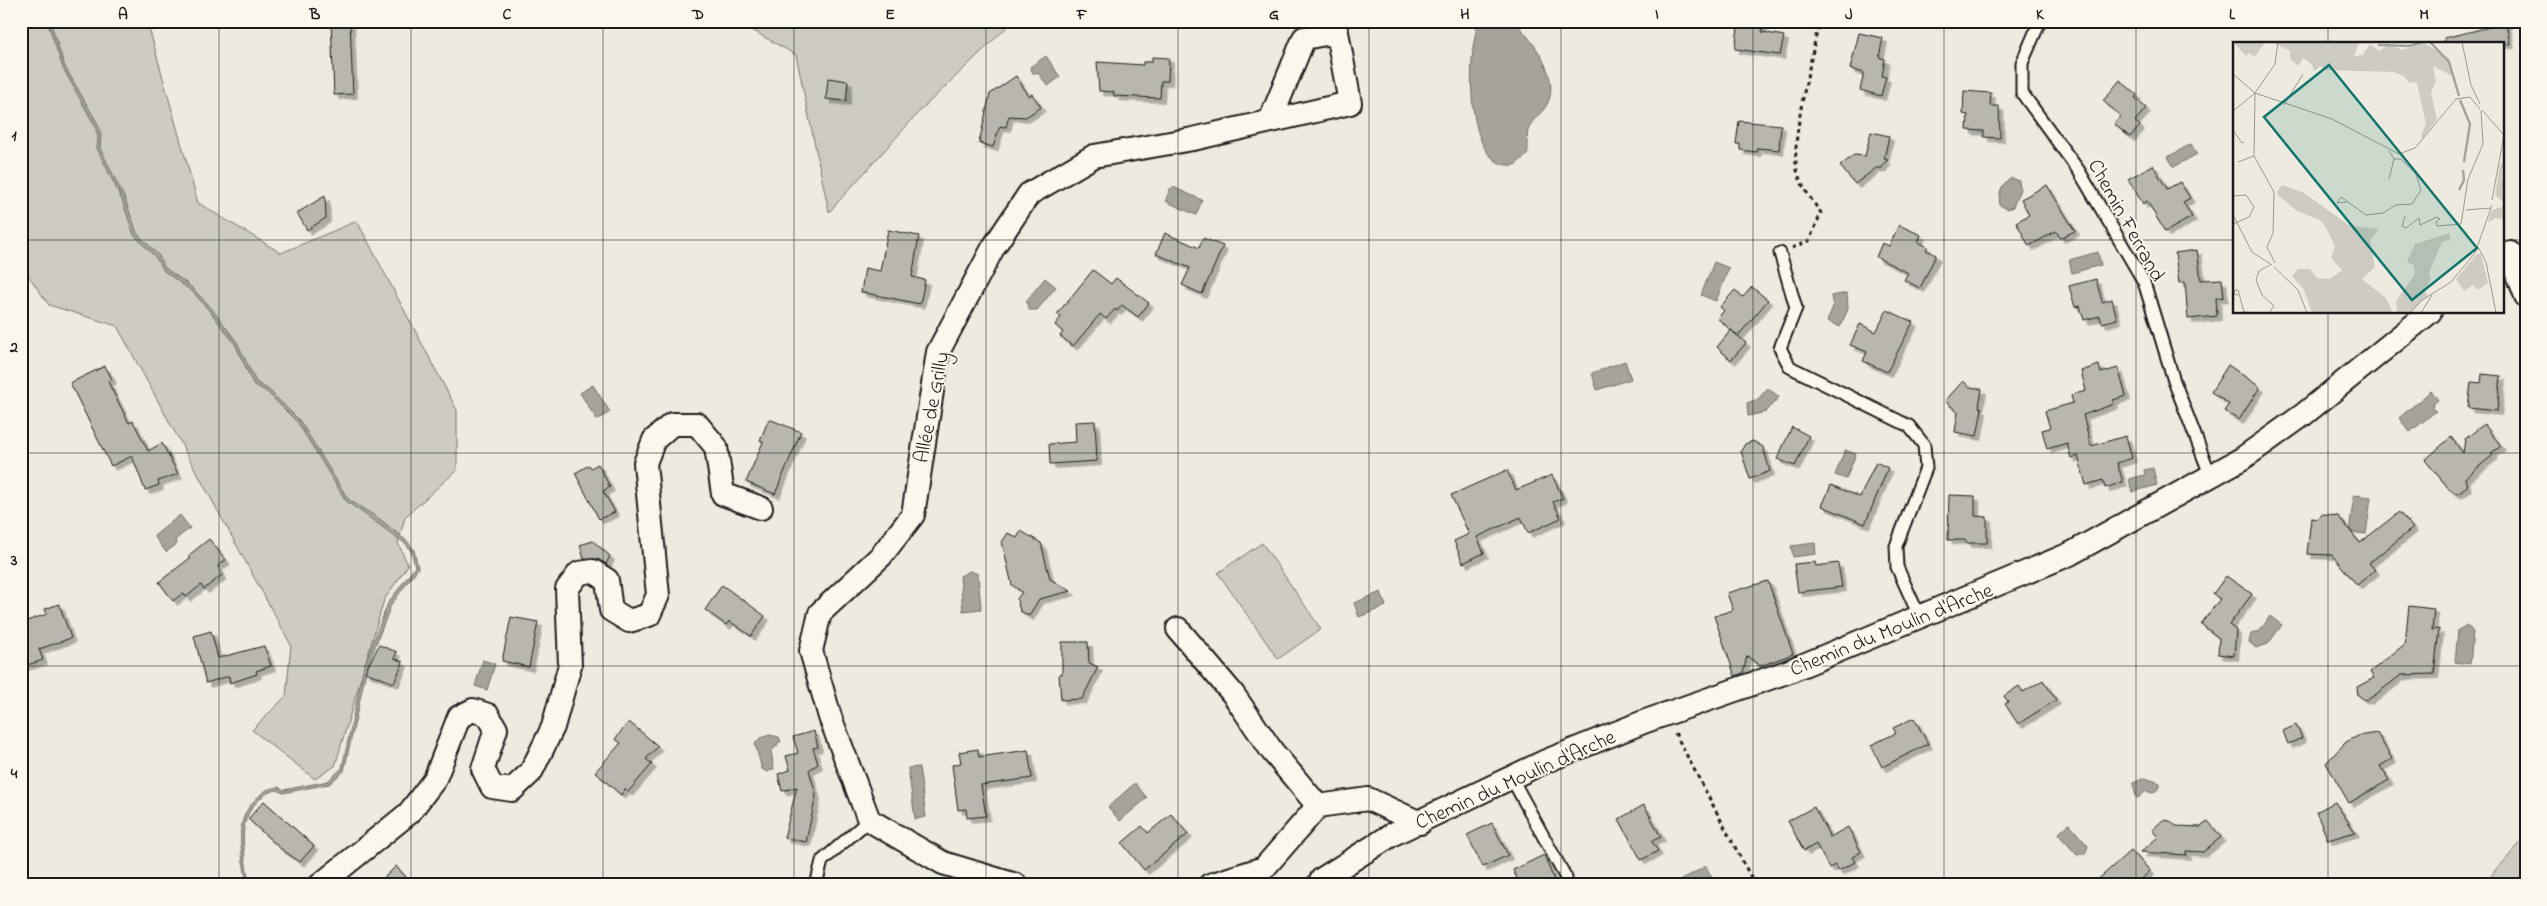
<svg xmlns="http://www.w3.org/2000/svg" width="2547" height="906" font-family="'Indie Flower',sans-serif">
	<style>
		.green { fill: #ceccc2; stroke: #75746f }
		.water { fill: #a6a39d; stroke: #6f6d69 }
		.building { fill: #b9b6af; stroke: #1c1c1c; filter: url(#shadow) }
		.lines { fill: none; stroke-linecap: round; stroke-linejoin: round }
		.lane-casing { stroke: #1c1c1c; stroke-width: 15 }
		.street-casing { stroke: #1c1c1c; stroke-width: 26 }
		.path { stroke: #1c1c1c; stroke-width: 3; stroke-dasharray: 4 4; stroke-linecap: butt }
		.lane { stroke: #fbf7ec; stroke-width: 11 }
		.street { stroke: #fbf7ec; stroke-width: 22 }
		.grid { fill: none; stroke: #1c1c1c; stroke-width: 1; stroke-opacity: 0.55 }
		.labels { text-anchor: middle; stroke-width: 4; stroke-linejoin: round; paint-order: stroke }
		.street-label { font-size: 21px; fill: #1c1c1c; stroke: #fbf7ec }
		.inset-river { fill: none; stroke: #a6a39d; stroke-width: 2.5 }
		.inset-road { fill: none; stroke: #9a9891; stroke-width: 1 }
		.view { fill: #0f766e; fill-opacity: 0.15; stroke: #0f766e; stroke-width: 2.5 }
		.inset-edge { fill: none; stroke: #1c1c1c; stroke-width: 2.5 }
		.neatline { fill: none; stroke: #1c1c1c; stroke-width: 2 }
		.grid-label { font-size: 16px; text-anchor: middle; font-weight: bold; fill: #1c1c1c }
	</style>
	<defs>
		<filter id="shadow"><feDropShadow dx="4.5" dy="4.5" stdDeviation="0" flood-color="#0004"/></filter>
	</defs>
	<rect width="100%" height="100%" fill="#eeeadf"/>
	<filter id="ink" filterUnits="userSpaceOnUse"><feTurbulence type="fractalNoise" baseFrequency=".02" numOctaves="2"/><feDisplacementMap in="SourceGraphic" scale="10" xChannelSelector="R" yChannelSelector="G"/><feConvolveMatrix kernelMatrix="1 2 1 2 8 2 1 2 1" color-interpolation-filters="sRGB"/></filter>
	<g filter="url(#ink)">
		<path class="green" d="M21 21H147L198 203 281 253 357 221 457 410V470L405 517 398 543 408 565 384 600 335 766 315 779 252 730 286 696 291 645 117 326 49 305 21 265Z
			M736 21H1013L919 112 829 212 796 55Z
			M1262 543 1321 629 1278 659 1218 573Z
			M2525 838 2526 885H2483Z"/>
		<path class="water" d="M47 21H50L65 67 98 124 101 135 100 148 125 199 137 233 159 256 165 268 189 285 209 305 237 342 256 382 269 390 300 421 348 499 381 520 408 542 414 550 418 568 391 605 367 667 344 771 329 784 283 793 277 790C268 792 264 794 258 801 234 823 246 856 249 885H247C243 855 231 822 256 799 264 791 266 789 278 787L284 790 328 781 342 768 364 666 388 603 415 567 412 553 406 544 346 501 298 423 267 392 253 384 235 344 212 314 194 293 164 271 156 258 134 235 122 200 97 148 98 137 95 126 63 68Z
			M1479 21H1514C1531 39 1558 72 1549 100 1545 112 1533 117 1529 128 1525 137 1530 146 1527 155L1515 165C1463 172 1467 52 1479 21Z
			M1046 56 1060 77 1048 86 1039 74 1033 73 1030 67Z
			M2191 144 2197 154 2174 167 2168 157Z
			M2012 178 2019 181 2020 189 2013 207 2007 209 2000 205C1998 194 2001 183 2012 178Z
			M1173 187 1202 200 1196 215 1167 202 1166 199 1170 189Z
			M2098 252 2101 265 2072 273 2069 260Z
			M1714 262 1729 268 1716 301 1701 295Z
			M1045 278 1056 287 1037 310H1029L1026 301Z
			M1847 293 1848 309 1840 327 1827 321 1833 307 1831 296Z
			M1625 361 1631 379 1597 390 1592 373Z
			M593 385 610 412 597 420 580 393Z
			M1768 388 1779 397 1766 412 1748 416 1747 403 1758 399Z
			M2431 391 2438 400 2434 403 2433 409 2436 411 2410 432 2399 418Z
			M1845 450 1856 454 1846 479 1835 475Z
			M2153 468 2157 485 2132 492 2129 479 2145 475 2144 470Z
			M2354 495 2371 497 2366 534 2349 532Z
			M180 515 190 528 175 540 177 544 166 552 154 536Z
			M1815 543 1816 554 1793 557 1791 546Z
			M970 571 978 574 981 609 963 611 960 576Z
			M1381 592 1386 606 1359 617 1354 603Z
			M2270 616 2282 625 2268 644 2256 648 2249 642 2251 634 2260 631Z
			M2467 625 2473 632 2470 664 2455 662 2458 630Z
			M483 660 495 664 487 690 475 686Z
			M770 735 779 737 781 742H778L777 746 771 751 774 769 767 772 762 769 755 744 760 738Z
			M919 767 926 817 915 819 908 768Z
			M2145 778 2160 783V787L2153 793 2146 791 2138 798 2136 797 2133 783Z
			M1135 783 1147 798 1120 821 1108 807Z
			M2069 824 2088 846 2085 854 2077 855 2058 834Z
			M1706 866 1713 880 1703 885H1681V880Z"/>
		<path class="building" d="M331 21H350L353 94 334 95Z
			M1739 21H1764L1762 32 1784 36 1780 55 1735 49Z
			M2506 23 2510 44H2445L2444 38Z
			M1859 33 1883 38 1879 57 1885 59 1882 76 1886 77 1881 96 1860 90 1864 73 1850 69Z
			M1152 57 1169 58 1168 81H1161L1160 98 1114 96V92L1099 91 1097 62 1143 65V62H1152Z
			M1016 76 1029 96 1032 94 1041 107 1026 117 1009 116 1006 127 1000 126 993 147 979 143 990 94Z
			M828 78 848 81 846 101 826 99Z
			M2120 80 2137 95 2135 98 2146 108 2135 121 2140 126 2130 137 2114 124 2121 116 2103 101Z
			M1964 91 1991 93 1990 106H1999L2000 138 1984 137V131L1967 130 1968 115 1963 114Z
			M1739 121 1781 125 1779 150 1757 148V152L1740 150V144H1736Z
			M1871 132 1889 136 1884 159 1888 160 1883 164 1882 168H1876L1855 184 1840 166 1854 155 1865 156Z
			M2153 165 2167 189 2180 182 2190 198 2183 202 2192 217 2165 232 2147 201 2143 204 2128 179Z
			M2047 185 2075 231 2060 238 2056 231 2029 246 2016 222 2029 215 2021 199Z
			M325 196 326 218 307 230 297 213Z
			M1899 225 1921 235 1918 242 1928 247 1926 250 1936 255 1920 288 1904 280 1908 273 1876 257 1882 243 1889 246Z
			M888 230 919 236 912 277 925 280 920 304 861 292 865 268 880 271Z
			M1165 233 1199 248 1203 238 1223 246 1202 294 1182 285 1190 268 1156 254Z
			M2197 250 2201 280 2222 279 2224 297 2216 298 2217 316 2188 319 2185 282 2179 283 2175 253Z
			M1093 270 1111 284 1116 278 1149 303 1138 317 1122 305 1117 311 1115 309 1106 319 1100 314 1073 346 1060 336 1063 332 1055 325 1061 317 1057 314Z
			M2096 279 2102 302 2112 299 2117 319 2102 323 2100 316 2084 320 2080 306 2075 307 2069 286Z
			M1752 287 1768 300 1738 336 1717 318 1724 311 1720 307 1735 290 1743 297Z
			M1887 310 1913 322 1887 372 1863 361 1867 352 1850 345 1860 324 1876 332Z
			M1731 330 1746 343 1731 360 1717 347Z
			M2099 365 2101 373 2118 368 2126 396 2113 400 2114 404 2083 415 2091 446 2126 436 2132 458 2117 463 2123 482 2105 488 2103 480 2086 485 2078 456 2071 458 2067 443 2047 449 2042 430 2050 428 2045 411 2073 403 2071 395 2086 391 2081 371Z
			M2228 365 2260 387 2239 420 2224 411 2229 404 2211 392Z
			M105 366 112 379 108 382 129 423 133 421 148 451 162 443 178 474 158 481 159 485 145 490 132 456 111 466 70 383Z
			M2482 374 2501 376 2497 411 2468 408 2471 382 2481 383Z
			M1963 381 1970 387 1982 389 1979 406 1982 409 1977 436 1955 432 1958 412 1945 401Z
			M769 419 801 432 775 494 746 482 763 442 760 440Z
			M1095 421 1097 461 1050 464 1049 444 1076 442 1075 422Z
			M2484 424 2501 446 2491 453 2493 455 2465 478 2467 487 2458 494 2450 490 2425 460 2451 437 2463 453 2465 439Z
			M1792 427 1809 436 1795 466 1777 459Z
			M1753 441 1763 447 1770 471 1750 479 1741 451 1745 444Z
			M1876 462 1888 468 1865 524 1822 506 1831 485 1860 497Z
			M598 464 610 487 603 491 615 512 599 519 575 473 589 465 591 468Z
			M1507 470 1516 490 1552 475 1563 498 1553 502 1561 518 1528 533 1521 517 1477 537 1484 553 1463 563 1454 541 1469 534 1451 495Z
			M1949 495 1975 496V516L1987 517V543H1966V540H1948Z
			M2399 512 2413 528 2369 563 2375 570 2357 585 2332 555 2307 554 2311 518 2317 519 2323 514 2338 516 2360 543Z
			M1021 531 1041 543 1050 579 1071 591 1039 599 1029 616 1020 611 1017 599 1022 592 1012 585 1002 542 1008 533 1017 538Z
			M209 539 226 560 218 566 222 575 204 589 201 585 186 597 183 593 173 601 159 582 190 558 188 556Z
			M593 541 610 556 606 564 599 560 584 559 580 545Z
			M1815 562 1816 566 1838 563 1842 587 1798 592 1794 564Z
			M2226 576 2252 594 2229 625 2236 630 2234 656 2218 654 2219 638 2201 624 2220 599 2213 594Z
			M1768 581 1793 654 1760 666 1747 656 1743 673 1735 676 1714 616 1733 610 1727 593Z
			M722 585 765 616 751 636 729 621 726 625 705 610Z
			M59 604 71 638 39 649 43 660 21 667V623L47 614 45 609Z
			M2409 606 2434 609 2432 630 2439 629 2434 674 2401 675 2375 695 2367 700 2363 699 2358 695 2357 687 2374 678 2370 672 2405 644Z
			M511 617 538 622 529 667 502 661Z
			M211 631 218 658 264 646 271 666 256 671 257 674 230 683 229 676 206 683 194 636Z
			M1062 642H1088L1089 663 1098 667 1082 699 1061 700 1059 674H1062Z
			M379 645 397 652 394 658 403 662 394 683 365 672Z
			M2043 680 2056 700 2018 724 2005 704 2008 702 2004 696 2019 686 2023 692Z
			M1914 718 1928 744 1882 767 1871 745 1896 733 1893 728Z
			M629 722 658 746 646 759 652 764 628 792 625 789 621 795 595 772 621 743 615 739Z
			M2296 725 2302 738 2288 744 2283 731Z
			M814 731 818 747 813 748 818 764 809 770 816 795 806 842 784 838 797 787 782 791 778 774 790 770 786 756 798 753 793 737Z
			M2377 733 2392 759 2380 766 2389 780 2349 803 2326 763 2346 742 2358 736Z
			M978 749 979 757 1028 750 1032 778 981 785 986 816 967 818 966 809 958 810 952 765 961 763 959 752Z
			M264 801 314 846 300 862 281 849 248 819Z
			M2335 802 2355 832 2328 840 2316 812Z
			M1644 805 1661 837 1652 841 1658 851 1641 860 1619 819Z
			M1814 807 1830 837 1848 827 1861 852 1852 857 1855 862 1838 871 1835 865 1829 868 1816 844 1804 851 1788 821Z
			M1171 814 1188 834 1144 870 1122 843 1142 826 1148 833Z
			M2163 820 2170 821 2176 826 2201 827 2208 821 2221 837 2203 852 2186 851V855L2141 852 2158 837 2152 830Z
			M1492 823 1508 855 1483 867 1467 835Z
			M2131 850 2150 871 2135 885H2092Z
			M1544 855 1556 885H1520L1513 870Z
			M396 866 413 885H377Z"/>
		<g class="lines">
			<g class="lane-casing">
				<path id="lane" d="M2040 21 2022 63V93L2079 171 2144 282 2174 381 2211 477
					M1780 253 1796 308 1780 348 1790 367 1909 426 1924 445 1926 468 1896 546 1897 567 1920 618
					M1511 777 1566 878
					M816 885 822 861 869 820"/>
			</g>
			<g class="street-casing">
				<path id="street" d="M2510 253 2526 296
					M1178 629 1233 694 1272 751 1318 806
					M320 885 409 813 435 779 459 717 473 710 488 715 496 729 483 769 492 787 512 790 531 772 553 727 570 665 567 589 579 573 593 571 607 580 611 610 629 621 649 615 658 595 645 463 654 440 672 424H697L716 447 723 494 761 508
					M1016 885 943 863 869 820 830 717 811 651 820 613 881 556 913 515 938 352 993 248 1029 194 1094 156 1193 139 1350 103 1337 32 1304 38 1270 121
					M1210 885 1264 868 1318 806 1368 799 1420 823
					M1318 885 1322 879 1393 834 1546 761 1646 721 1787 672 2070 554 2243 458 2303 415 2430 312"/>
			</g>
			<path class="path" d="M1792 248 1809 241 1821 213C1811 199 1801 186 1797 170 1790 140 1813 55 1819 21
				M1675 733 1755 885"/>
			<use href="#lane" class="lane"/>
			<use href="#street" class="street"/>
		</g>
	</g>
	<path class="grid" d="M219 21V885M411 21V885M603 21V885M794 21V885M986 21V885M1178 21V885M1369 21V885M1561 21V885M1753 21V885M1944 21V885M2136 21V885M2328 21V44M21 240H2234M2503 240H2526M2328 312V885M21 453H2526M21 666H2526"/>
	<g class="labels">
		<g class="street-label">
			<text transform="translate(2127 220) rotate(61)" y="7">Chemin Ferrand</text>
			<text transform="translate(931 407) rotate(-79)" y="7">Allée de Grilly</text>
			<text transform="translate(1891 629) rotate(-22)" y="7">Chemin du Moulin d'Arche</text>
			<text transform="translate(1515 779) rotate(-24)" y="7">Chemin du Moulin d'Arche</text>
		</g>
	</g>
	<g transform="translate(2233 42)">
		<rect width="271" height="271" fill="#eeeadf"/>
		<path d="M0 0H32L22 15 16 11 13 14ZM39 0H126L121 14 130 13 137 2 146 9 157 2 169 8 191 1 216 16 219 34 200 24 203 39 198 51 204 77 189 97 188 93 193 82 184 41 175 40 171 34 160 30 93 28 87 24 82 29 78 22 70 16 66 24 57 17V9ZM271 121 269 128 271 161 262 153 267 123ZM49 143 71 151 117 184 146 187 137 198 142 225 129 237 153 256 160 271H79L71 248 59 234 65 227H77L84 236 97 237 109 228 98 216 102 204 92 184 87 178 64 169 46 154 44 150ZM271 164V177L262 176 255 181 258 169ZM217 191V198L209 200 196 231 198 237 192 248 194 254 176 271H164L163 259 182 232 181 224 174 220 182 202ZM244 212H248L255 241 245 248 240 243 231 249 223 237Z" fill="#ceccc2"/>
		<path class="inset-river" d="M197 0 216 20 226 54M145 3 177 4 189 0M227 58 237 82 231 120M226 148 231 138 230 128"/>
		<path class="inset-road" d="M229 0 238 43 247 62M0 32 22 51 99 77 166 112 182 106 223 57 237 55 247 67M22 51 21 114 41 150 40 191 34 205 42 221M51 63 70 32M249 68 270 92M0 69 22 51 42 22 45 0M0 88 9 101 11 100M5 120 21 114M156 137 161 117M0 154 13 153 21 165 16 175 0 182M259 158 272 88M114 160 104 161 108 155 133 173 150 171 163 163 179 162 188 148 183 132 168 117H161L156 109M233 168 258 166M0 173 19 210 39 223M172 174 169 184 173 186 186 176 187 183 204 175 207 177 203 180 204 184 228 182 235 137 250 102 248 69M245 205 253 220 263 271M41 225 65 248 74 271M5 253 1 252 2 248H5L11 270M11 270 30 271M36 271 41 264 29 253 23 238 26 229 37 223M177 271 189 258 218 240 242 211 259 163M188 271 199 253"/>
		<path class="view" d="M96 23 244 206 179 258 31 75Z"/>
		<rect width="271" height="271" class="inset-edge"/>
	</g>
	<rect width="2547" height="906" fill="none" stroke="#fbf7ec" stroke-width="55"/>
	<rect x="28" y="28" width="2492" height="850" class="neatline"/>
	<g class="grid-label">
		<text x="123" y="19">A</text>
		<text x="315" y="19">B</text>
		<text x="507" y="19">C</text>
		<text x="698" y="19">D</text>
		<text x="890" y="19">E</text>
		<text x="1082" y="19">F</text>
		<text x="1274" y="19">G</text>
		<text x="1465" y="19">H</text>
		<text x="1657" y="19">I</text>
		<text x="1849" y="19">J</text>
		<text x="2040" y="19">K</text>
		<text x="2232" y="19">L</text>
		<text x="2424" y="19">M</text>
		<text x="14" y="140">1</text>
		<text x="14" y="352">2</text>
		<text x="14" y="565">3</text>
		<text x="14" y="778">4</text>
	</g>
</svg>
